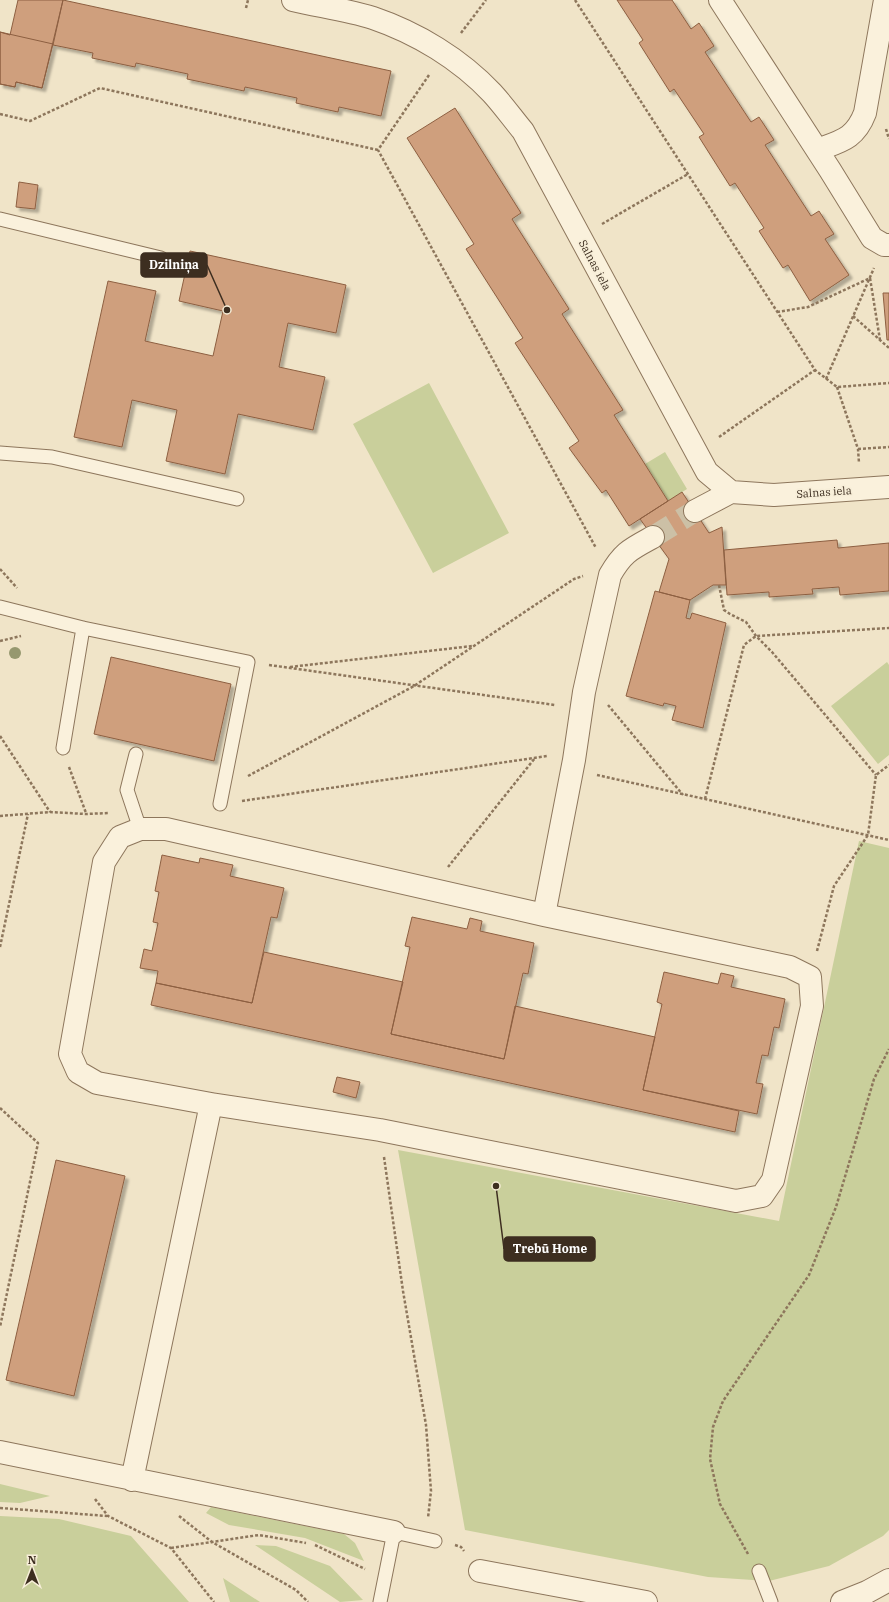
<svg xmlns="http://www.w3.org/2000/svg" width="889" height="1602" font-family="'IBM Plex Serif',serif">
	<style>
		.green { fill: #c9cf9b }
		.building { fill: #cf9f7d; stroke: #8d5f41; filter: url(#shadow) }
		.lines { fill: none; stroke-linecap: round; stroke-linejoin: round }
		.minor-tunnel { stroke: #ccc0a6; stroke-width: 22; stroke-dasharray: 22 11; stroke-linecap: butt }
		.service-casing { stroke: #8d765c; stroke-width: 15 }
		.minor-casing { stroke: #8d765c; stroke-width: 24 }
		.path { stroke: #8d765c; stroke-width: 2.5; stroke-dasharray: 3 2; stroke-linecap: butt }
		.service { stroke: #faf1dc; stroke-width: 13 }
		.minor { stroke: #faf1dc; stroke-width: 22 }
		.tree { fill: #96986f }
		.labels { text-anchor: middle; stroke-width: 3.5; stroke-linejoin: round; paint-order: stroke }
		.street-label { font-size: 11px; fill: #3d2e20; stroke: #f7eed8 }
		.leader { fill: none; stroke: #3d2e20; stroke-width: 1.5 }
		.callout-dot { fill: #3d2e20; stroke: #f7eed8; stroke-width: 1.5 }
		.callout { fill: #3d2e20; stroke: #3d2e20; stroke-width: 1.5 }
		.callout-label { font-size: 12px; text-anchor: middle; font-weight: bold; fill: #fff }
	</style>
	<defs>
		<filter id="shadow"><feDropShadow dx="3.5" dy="3.5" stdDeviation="1" flood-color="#0004"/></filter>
	</defs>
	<rect width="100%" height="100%" fill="#f0e4c8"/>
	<path class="green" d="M429 383 509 533 433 573 353 424Z
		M665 452 687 489 668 501 645 464Z
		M887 662 889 665V755L878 764 831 706Z
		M859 841 889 848V1530L883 1536 829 1566 769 1581 708 1577 465 1530 398 1150 779 1221Z
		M0 1484 50 1496 20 1503 0 1502Z
		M211 1507 344 1534 355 1543 364 1561 305 1538 229 1525 206 1513Z
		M0 1516 59 1519 131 1536 189 1602H0Z
		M255 1545 276 1546 330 1566 363 1600 340 1602Z
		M223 1578 260 1602H230Z"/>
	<path class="building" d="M18 0H63L42 88 16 82 15 87 0 84V32L10 35Z
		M63 0 391 71 381 116 339 107 338 112 296 103 297 98 245 87 244 91 187 79 188 74 136 63 135 67 92 58 93 53 53 45Z
		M617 0H672L691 29 699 23 714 46 705 52 751 122 759 117 774 140 765 145 811 216 819 211 826 222 834 234 825 239 849 275 810 301 788 265 783 268 759 231 764 228 735 183 730 186 699 137 704 134 674 89 670 92 639 43 643 40Z
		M0 32 53 44 42 88 16 82 15 87 0 84Z
		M455 108 521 213 512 219 569 309 562 314 623 410 614 415 668 501 629 526 606 490 602 493 569 448 579 441 515 343 523 338 466 249 474 244 407 138Z
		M19 182 38 185 35 209 16 207Z
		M190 251 346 285 336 333 288 323 279 367 325 377 313 430 238 414 225 474 166 461 177 410 132 400 122 447 74 437 108 281 156 291 145 341 213 356 223 311 179 301Z
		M883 293H889V340H887Z
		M682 492 709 533 722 527 726 585H713L690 600 659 592 669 559 640 519Z
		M837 540 838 548 889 543V591L840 595 839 587 812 589 813 594 769 597V592L727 595 724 550Z
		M655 591 690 600 686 618 690 619 692 613 726 623 703 728 672 720 676 706 664 703 663 706 626 696Z
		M111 657 231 684 214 761 94 734Z
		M162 855 199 863 200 858 233 865 230 876 284 888 277 918 271 917 252 1003 156 983 158 971 140 968 144 949 152 951 158 923 153 922 159 892 155 891Z
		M412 917 467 929 470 918 482 921 480 931 534 943 528 974 523 973 504 1059 391 1034 410 947 405 946Z
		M264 952 403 982 391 1034 504 1059 515 1006 655 1037 643 1090 739 1111 735 1132 151 1005 156 983 252 1003Z
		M664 972 718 984 721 973 734 976 731 987 785 999 779 1028 774 1027 768 1056 762 1055 756 1083 763 1084 757 1114 643 1090 662 1004 657 1002Z
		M337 1077 360 1082 356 1098 333 1092Z
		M56 1160 125 1176 74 1396 6 1380Z"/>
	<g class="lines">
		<path class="minor-tunnel" d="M653 537 695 511"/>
		<g class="service-casing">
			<path id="service" d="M0 219 161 258
				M0 453 52 457 237 499
				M0 607 83 628 248 662 220 804
				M63 748 83 628
				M136 754 127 790 140 829
				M759 1571 771 1602
				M380 1602 394 1532 435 1541"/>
		</g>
		<g class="minor-casing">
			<path id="minor" d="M293 0C318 6 348 10 373 18 417 33 460 59 492 93 503 105 513 119 523 131L707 472 731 492 774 495 889 487
				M720 0 830 170 872 238 884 245H889
				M817 150C841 141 855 139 865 113L885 0
				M695 511 731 492
				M140 829H166L544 915 790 967 810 977 812 1006 773 1180 762 1196 736 1201 380 1130 211 1104 97 1083 78 1072 70 1054 104 862 120 837Z
				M544 915 574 760 584 692 610 575C623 552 631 549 653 537
				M0 1452 394 1532
				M132 1480 211 1104
				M480 1571 646 1602
				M842 1602 867 1592 889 1580"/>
		</g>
		<path class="path" d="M575 0 815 370 837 387 889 383
			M246 8 248 0
			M461 33 486 0
			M429 75 378 150 596 548
			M0 114 30 121 100 88 378 150
			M886 129 889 139
			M602 224 688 174
			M777 312 808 307 870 278 880 340
			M853 316 889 348
			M826 379 874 268
			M837 387 858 449 859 463
			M719 437 815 370
			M858 449 889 447
			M0 569 17 588
			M719 585 724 610 730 614 746 622 756 636 772 652 876 775
			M0 641 21 636
			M269 665 555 705
			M290 667 472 646
			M608 705 683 795
			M0 736 50 812
			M69 767 86 813
			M597 775 889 840
			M248 776 414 686 574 579 583 576
			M705 799 744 645 756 636 889 628
			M242 801 547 756
			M0 816 50 812 86 814 109 813
			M448 867 535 758
			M0 947 28 814
			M817 951 834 886 868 835 876 775 889 765
			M0 1108 38 1143 0 1327
			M384 1157 403 1291 426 1425 431 1491 428 1518
			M95 1499 108 1516 171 1548 214 1602
			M0 1508 107 1516
			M179 1516 212 1542 296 1590 308 1602
			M315 1545 365 1569
			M455 1545 461 1547 464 1551
			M171 1548 259 1535 306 1543
			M748 1554 720 1504 710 1459 713 1427 723 1401 809 1275 836 1207 874 1079 889 1049"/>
		<use href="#service" class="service"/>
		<use href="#minor" class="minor"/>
	</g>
	<circle class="tree" cx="15" cy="653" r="6"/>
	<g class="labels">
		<g class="street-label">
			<text transform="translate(595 265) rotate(62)" y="4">Salnas iela</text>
			<text transform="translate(824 492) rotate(-4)" y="4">Salnas iela</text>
		</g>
	</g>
	<path class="leader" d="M227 310L207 265M496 1186L504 1249"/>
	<g class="callout-dot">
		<circle cx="227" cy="310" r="4"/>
		<circle cx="496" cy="1186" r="4"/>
	</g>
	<g class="callout">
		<rect x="141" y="253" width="66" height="24" rx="4"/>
		<rect x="504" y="1237" width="91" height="24" rx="4"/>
	</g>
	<g class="callout-label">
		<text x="174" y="269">Dzilniņa</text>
		<text x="550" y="1253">Trebū Home</text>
	</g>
	<g transform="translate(32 1570)" stroke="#f7eed8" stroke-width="3" paint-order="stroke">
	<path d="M0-3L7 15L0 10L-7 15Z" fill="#3d2e20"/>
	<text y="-6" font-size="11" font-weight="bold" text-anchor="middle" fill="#3d2e20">N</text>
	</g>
</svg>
